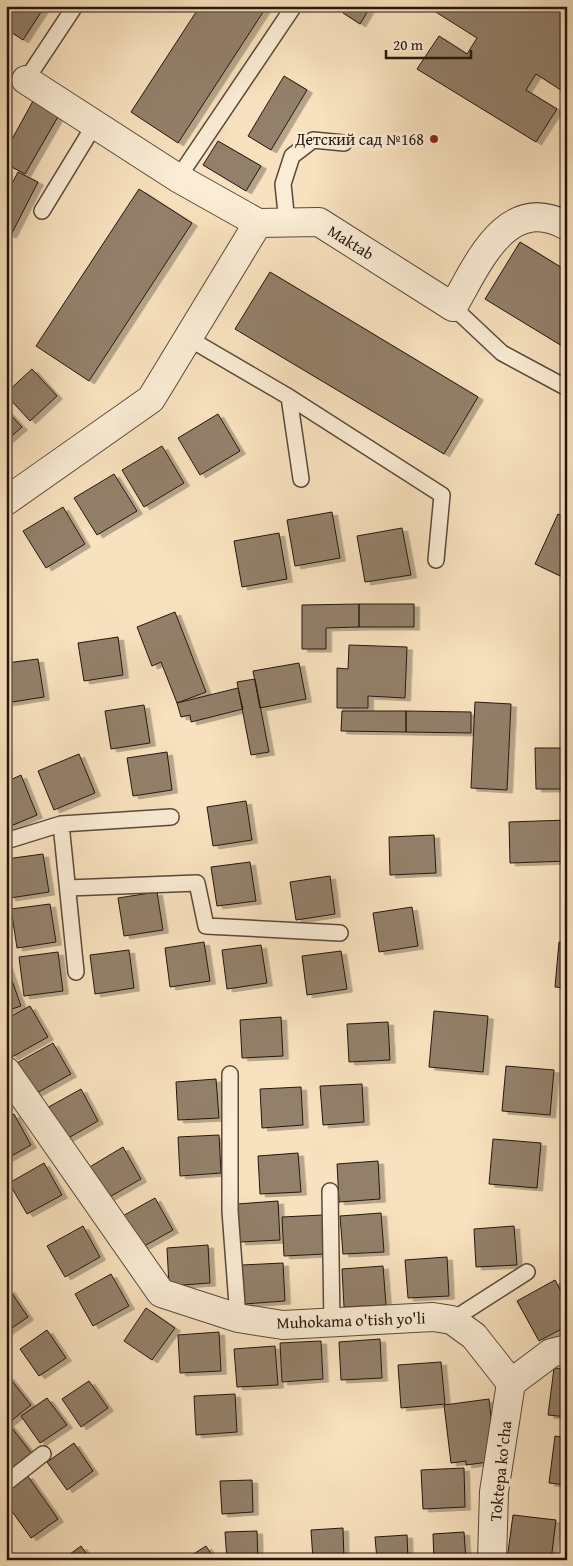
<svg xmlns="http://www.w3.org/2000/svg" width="573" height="1566" font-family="'Gentium Book Plus',serif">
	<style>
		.building { fill: #93806a; stroke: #25160f; filter: url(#shadow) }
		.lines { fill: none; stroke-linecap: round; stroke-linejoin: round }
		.lane-casing { stroke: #5a493b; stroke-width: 18 }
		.street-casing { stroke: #5a493b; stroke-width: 30 }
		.lane { stroke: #faecd5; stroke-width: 15 }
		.street { stroke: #faecd5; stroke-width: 28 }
		.poi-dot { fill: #8f2418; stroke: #faecd5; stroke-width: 2 }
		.labels { text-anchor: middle; stroke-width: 5; stroke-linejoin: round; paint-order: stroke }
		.poi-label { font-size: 16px; fill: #25160f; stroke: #faecd5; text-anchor: end }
		.street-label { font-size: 16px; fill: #25160f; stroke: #faecd5 }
	</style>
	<defs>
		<filter id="shadow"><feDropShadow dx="5.5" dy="3" stdDeviation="0" flood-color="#0004"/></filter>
	</defs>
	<rect width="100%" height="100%" fill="#f8e1be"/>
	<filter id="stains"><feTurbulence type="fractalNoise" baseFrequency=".004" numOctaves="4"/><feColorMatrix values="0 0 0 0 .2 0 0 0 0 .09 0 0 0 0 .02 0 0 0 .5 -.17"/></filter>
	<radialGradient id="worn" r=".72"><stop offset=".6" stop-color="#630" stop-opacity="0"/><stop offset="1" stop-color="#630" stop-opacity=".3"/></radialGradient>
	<path class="building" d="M6 6H45L23 40 6 29Z
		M200 6H267L178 143 131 112Z
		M347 6H371L360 24 343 13Z
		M433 6H561L567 10V94L536 74 526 90 557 109 536 142 417 69 439 36 467 54 477 38 431 9Z
		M284 76 307 90 271 150 248 136Z
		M33 101 59 115 25 174 6 164V150Z
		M218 141 261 166 246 191 203 165Z
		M18 172 38 182 11 235 6 233V195Z
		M139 189 192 223 89 381 36 346Z
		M520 242 567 271V349L485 299Z
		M270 272 478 397 444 454 235 329Z
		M32 369 57 396 30 421 6 395V393Z
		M6 410 22 427 6 441Z
		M218 414 240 451 200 475 178 438Z
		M162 446 184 483 144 507 122 470Z
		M114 474 137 511 97 535 74 498Z
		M63 507 85 544 46 568 23 531Z
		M332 512 340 558 295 566 287 520Z
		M558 514 567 518V579L535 564Z
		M402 528 411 575 365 582 357 536Z
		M279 533 287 579 242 587 234 541Z
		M359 604H414V627H359Z
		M359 604V627L326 628V649H302V605Z
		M175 612 206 692 177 703 161 662 152 666 137 627Z
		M118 637 123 675 84 681 78 643Z
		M349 645 407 647 405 698 368 696V708H337V668L348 669Z
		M38 659 44 697 6 703V663Z
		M299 663 306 699 260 708 253 671Z
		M255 679 269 752 251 755 237 682Z
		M238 688 243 709 191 722 190 715 181 717 177 703Z
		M475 702 511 704 507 790 471 788Z
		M144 705 150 743 111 749 105 711Z
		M342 711H406V732L341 731Z
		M406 711 471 712V733L406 732Z
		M535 748H567V789H536Z
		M167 752 172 790 133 796 127 758Z
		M79 754 95 793 54 810 38 771Z
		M21 775 37 815 6 828V782Z
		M246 801 252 840 213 846 207 807Z
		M567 820V861L510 863 509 822Z
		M434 835 436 873 390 875 389 837Z
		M43 854 49 892 10 898 6 875V859Z
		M250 862 256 901 217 906 211 867Z
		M330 876 335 914 296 920 290 882Z
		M157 892 163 930 124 936 118 898Z
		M50 904 56 942 17 948 11 909Z
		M412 907 418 946 379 952 373 913Z
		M204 942 210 981 170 987 165 948Z
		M559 942 567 943V988L555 987Z
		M261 945 267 983 227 989 222 950Z
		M129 950 134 988 95 994 90 955Z
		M341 951 347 989 307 995 302 956Z
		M58 952 63 991 24 996 19 957Z
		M6 963 21 1006 6 1011Z
		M30 1006 48 1037 12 1057 6 1047V1019Z
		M434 1011 488 1016 483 1072 429 1067Z
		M281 1017 283 1056 242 1058 240 1020Z
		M388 1022 390 1060 349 1062 347 1024Z
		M53 1043 71 1074 35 1094 17 1063Z
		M506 1066 554 1070 550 1115 502 1111Z
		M216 1079 219 1118 178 1120 176 1082Z
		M362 1084 364 1122 323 1125 320 1086Z
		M301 1087 303 1125 262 1128 260 1089Z
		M81 1089 98 1121 63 1141 45 1109Z
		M14 1114 31 1145 6 1159V1118Z
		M219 1135 221 1173 180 1176 178 1137Z
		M493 1139 541 1143 537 1188 489 1184Z
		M123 1147 141 1179 106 1199 88 1168Z
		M298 1153 301 1192 260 1194 258 1156Z
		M378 1161 380 1199 339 1202 337 1164Z
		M44 1163 62 1195 27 1214 9 1183Z
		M155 1198 173 1230 137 1250 119 1218Z
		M278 1201 280 1240 240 1242 237 1204Z
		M381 1213 384 1252 343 1254 340 1216Z
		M323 1215 325 1254 284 1256 282 1217Z
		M83 1226 100 1257 65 1277 47 1246Z
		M514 1226 517 1265 476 1267 474 1229Z
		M208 1245 210 1283 169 1286 167 1248Z
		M447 1257 449 1296 408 1298 405 1260Z
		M283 1263 285 1301 244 1304 242 1265Z
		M383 1266 386 1305 344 1307 342 1269Z
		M111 1274 129 1306 93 1326 75 1294Z
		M555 1280 567 1302V1326L539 1341 517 1301Z
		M9 1289 28 1317 6 1332V1291Z
		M146 1308 175 1328 152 1360 124 1341Z
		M47 1330 66 1358 39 1376 20 1349Z
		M219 1332 221 1371 180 1373 178 1335Z
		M380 1339 382 1378 341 1380 339 1342Z
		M321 1341 323 1379 282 1382 280 1343Z
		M275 1346 278 1385 237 1387 234 1349Z
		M441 1362 445 1404 401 1408 398 1365Z
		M554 1368 567 1369V1417L548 1415Z
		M8 1376 31 1405 6 1425V1377Z
		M89 1381 108 1408 81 1427 62 1399Z
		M235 1394 237 1432 196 1435 194 1396Z
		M47 1398 67 1425 40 1443 21 1416Z
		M489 1399 496 1461 466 1465V1461L451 1463 444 1405Z
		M8 1423 33 1455 6 1476V1425Z
		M555 1436 567 1438V1485L549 1483Z
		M74 1443 93 1471 67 1490 47 1462Z
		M464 1468 465 1507 423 1509 421 1470Z
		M27 1475 58 1519 31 1538 6 1503V1489Z
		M252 1480 253 1512 222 1514 220 1481Z
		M513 1515 556 1520 551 1560H507Z
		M343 1528 344 1560H313L311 1530Z
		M257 1531 258 1560H227L225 1532Z
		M464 1532 466 1560H434L433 1534Z
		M407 1535 408 1560H377L375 1537Z
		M81 1546 91 1560H62Z
		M206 1546 215 1560H184Z"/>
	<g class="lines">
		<g class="lane-casing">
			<path id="lane" d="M26 80 75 6
				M178 178 294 6
				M42 211 95 124
				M287 223 283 184 292 156 313 140 344 143
				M453 307 502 353 567 388
				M188 338 289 397 301 479
				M289 397 442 495 436 560
				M61 824 76 972
				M6 841 61 824 171 817
				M68 888 197 883 206 926 340 933
				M230 1074V1211L238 1318
				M330 1191 332 1324
				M452 1320 527 1272
				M6 1483 43 1454"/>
		</g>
		<g class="street-casing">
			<path id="street" d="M26 80 178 178 258 223 319 222 453 307C477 266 506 192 567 226
				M6 501 151 399 258 223
				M6 1071 161 1293 238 1318 283 1325 433 1317 452 1320 474 1336 511 1383 551 1353 567 1349
				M492 1560 494 1492 511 1383"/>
		</g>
		<use href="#lane" class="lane"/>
		<use href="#street" class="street"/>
	</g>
	<circle class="poi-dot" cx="434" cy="139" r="5"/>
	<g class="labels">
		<g class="poi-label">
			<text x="424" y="145">Детский сад №168</text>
		</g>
		<g class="street-label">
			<text transform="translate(351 242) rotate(32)" y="6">Maktab</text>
			<text transform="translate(351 1320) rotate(-2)" y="6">Muhokama o'tish yo'li</text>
			<text transform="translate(500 1471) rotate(-84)" y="6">Toktepa ko'cha</text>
		</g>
	</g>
	<rect width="573" height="1566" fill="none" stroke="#f8e1be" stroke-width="25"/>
	<rect x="8" y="8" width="558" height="1551" fill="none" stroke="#25160f" stroke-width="2.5"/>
	<rect x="12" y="12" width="548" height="1541" fill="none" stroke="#25160f"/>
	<path d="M386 50v8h85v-8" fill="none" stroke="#25160f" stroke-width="2.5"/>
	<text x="393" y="50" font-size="15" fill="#25160f" stroke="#faecd5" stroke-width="4" paint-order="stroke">20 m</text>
	<rect width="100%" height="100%" filter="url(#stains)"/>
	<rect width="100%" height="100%" fill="url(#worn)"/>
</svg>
